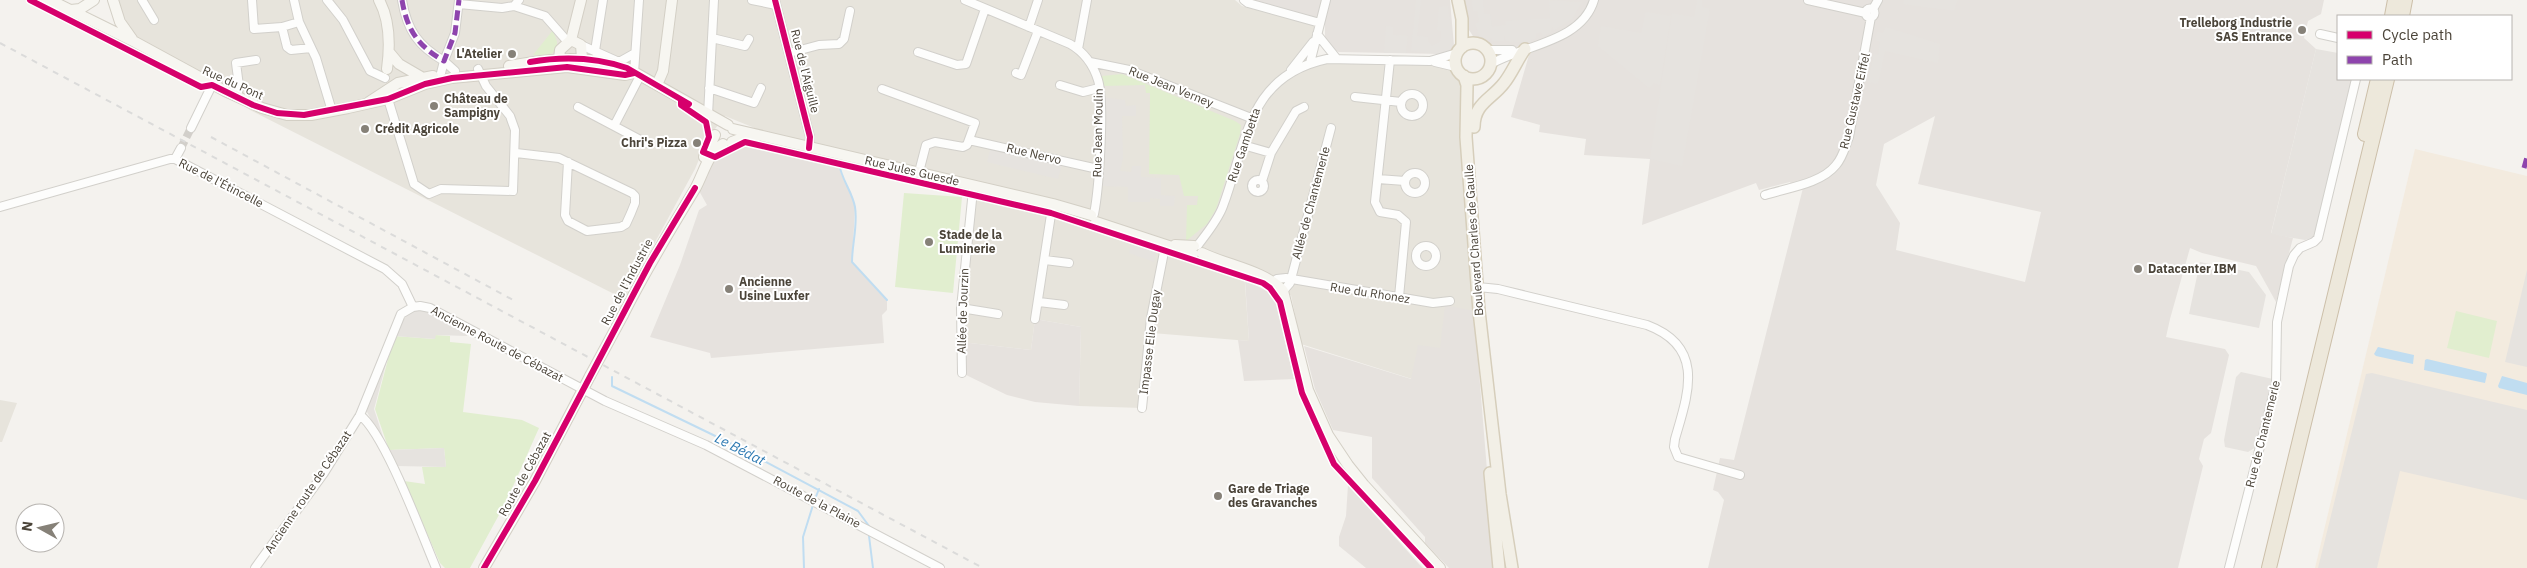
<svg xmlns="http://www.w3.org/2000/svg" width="2527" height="568" font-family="'IBM Plex Sans',sans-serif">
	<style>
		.residential { fill: #e7e4dc }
		.commercial { fill: #f3ebdf }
		.industrial { fill: #e6e2de; fill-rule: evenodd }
		.green { fill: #e1eecf }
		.parking { fill: #e6e3df }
		.water { fill: #c0ddf1 }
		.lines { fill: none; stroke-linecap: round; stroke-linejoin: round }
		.stream { stroke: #c0ddf1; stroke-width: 2 }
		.street-tunnel { stroke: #d2cfca; stroke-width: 8; stroke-dasharray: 8 4; stroke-linecap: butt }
		.street-casing { stroke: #d2d0cb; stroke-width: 10 }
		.secondary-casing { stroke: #d3cfc5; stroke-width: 12 }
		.primary-casing { stroke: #d6cebb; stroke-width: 14 }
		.highway-casing { stroke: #ccbfa9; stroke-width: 16 }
		.street { stroke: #fdfdfc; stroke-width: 8 }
		.secondary { stroke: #f7f6f1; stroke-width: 10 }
		.primary { stroke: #f2efe6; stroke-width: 11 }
		.highway { stroke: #ede8db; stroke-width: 14 }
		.rail { stroke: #dbdbda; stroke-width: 2; stroke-dasharray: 6 6; stroke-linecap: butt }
		.secondary-bridge-casing { stroke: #d3cfc5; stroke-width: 12; stroke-linecap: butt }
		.secondary-bridge { stroke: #f7f6f1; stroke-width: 10 }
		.quiet { stroke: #8e44ad; stroke-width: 5; stroke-dasharray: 10 5; stroke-linecap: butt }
		.cycleway-casing { stroke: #fff; stroke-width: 9 }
		.cycleway { stroke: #d6006c; stroke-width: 6 }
		.poi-dot { fill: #868178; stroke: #fff; stroke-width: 2 }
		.labels { text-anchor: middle; stroke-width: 4; stroke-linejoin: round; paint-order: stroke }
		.poi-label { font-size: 12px; font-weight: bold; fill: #4b4439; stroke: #fff; text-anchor: start }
		.street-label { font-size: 12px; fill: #4b4439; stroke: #fff }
		.water-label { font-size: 14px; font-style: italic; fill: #2e7ab2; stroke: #fff }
	</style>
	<rect width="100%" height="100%" fill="#f4f2ee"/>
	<path class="residential" d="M117 0H1235L1242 6 1319 27 1313 59 1408 61 1456 67 1464 76 1479 311 1440 348 1412 379 1301 344 1291 295 1285 297 1283 291 1244 270 1249 341 1152 333 1142 408 1079 406 1081 327 1035 319 1031 350 961 342 973 190 909 166 762 131 725 116 708 138 695 169 624 299 250 110 132 34Z
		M0 400 17 403 2 442H0Z"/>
	<path class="commercial" d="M2415 149 2527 176V568H2315Z"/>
	<path class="industrial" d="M1250 0H1450L1454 46 1449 53 1443 54 1339 52 1333 50 1325 37V20Z
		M1459 0H2324L2321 14 2308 21 2304 38 2316 49 2271 233 2293 238 2276 302 2256 266 2202 253 2190 248 2170 319 2166 337 2225 349 2229 355 2211 433 2204 439 2199 459 2203 466 2178 568H1708L1724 500 1718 492 1713 490 1720 458 1734 460 1803 188 1793 190 1790 182 1759 190 1756 183 1642 225 1650 159 1584 155 1586 139 1539 132 1540 125 1511 117 1531 48 1519 51 1487 50 1478 44 1462 19ZM1935 116 1918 184 2041 212 2025 282 1896 250 1900 223 1876 185 1884 144Z
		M744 144 839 164 841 174 851 192 855 208 852 262 887 300V310L882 315 884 343 711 358 710 353 650 337 680 265 699 210 707 205 698 189 712 161Z
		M1245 280 1267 291 1276 303 1294 379 1244 381 1238 340 1249 341Z
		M1445 305 1474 311 1495 568H1449L1425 543V537L1372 478V437L1333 430 1315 389 1304 346 1411 379 1418 345 1440 348Z
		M1035 319 1081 327 1079 406 1035 402 1007 395 962 373 961 342 1031 350Z
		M1348 485 1419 564 1423 568H1366L1339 546V537L1346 516Z"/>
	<path class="green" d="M553 30 557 42V49L549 56 533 55Z
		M1122 74 1235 121 1241 125 1240 134 1216 209 1207 224 1186 241 1187 205H1197L1198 196H1184L1179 175 1149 174 1150 93H1146L1145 85 1103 86 1102 76Z
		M904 193 962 197 953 293 895 287Z
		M2456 311 2497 321 2489 358 2447 348Z
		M435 335 450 336V342L471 344 463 412 522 420 539 428 506 502 470 568H445L440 563 404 481 425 484 422 467H446L444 448 389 450 375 409 394 336 434 339Z"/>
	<path class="parking" d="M1416 0H1421L1417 36 1428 37V42L1432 46 1440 42 1441 31 1437 30 1439 7 1448 6 1453 45 1448 51 1440 54 1411 51Z
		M1472 0H1483L1484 14H1490L1492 27 1506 25 1505 21 1550 18 1549 0 1582 2 1572 19 1554 30 1552 26 1551 32 1543 36 1541 32 1536 34V38L1525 43 1506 41 1504 36V41H1492L1491 38 1489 41 1479 35 1475 24 1479 22 1477 11H1473Z
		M1697 0H1702V7L1710 9 1682 166 1650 159 1672 13 1694 17Z
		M1904 0H1958L1954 11 1903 4Z
		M1649 12 1671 16 1660 85 1654 83 1649 88 1598 46 1601 26 1641 33 1645 13Z
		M1386 26 1393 27V35L1408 36 1406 53H1384Z
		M1886 27 1940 44 1938 63 1885 51 1878 84 1868 82 1874 54 1878 55 1880 42 1875 40 1877 32 1883 33Z
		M2316 49 2338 53V79H2353L2317 232 2312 238 2305 240 2271 234Z
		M1102 97 1125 100 1126 106 1136 105V116H1122L1123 158 1120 171 1131 172 1132 166H1141V177L1161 178V195L1175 196 1174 206H1160V199L1150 198V202H1128V187L1101 186 1102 171H1105V106L1102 105Z
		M991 146 1062 165 1058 179 987 162Z
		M1131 241 1157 250 1154 262 1129 253Z
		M2200 262 2249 272 2266 295 2259 328 2189 314Z
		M2527 270V367L2505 362Z
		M416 310 429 312 458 326 467 331V336L436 335 435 339 394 336 406 316Z
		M384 363 386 364 374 409 383 437 381 438 366 410Z
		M2241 372 2273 379 2259 442 2256 447 2248 452 2225 447 2224 440 2236 377Z
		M2372 373 2527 410V500L2400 471 2377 568H2318L2366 374Z
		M444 448 446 467 397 466 389 450Z"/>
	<path class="water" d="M2378 347 2414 355 2413 364 2376 356 2374 354Z
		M2427 359 2486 373 2487 374 2485 383 2424 370 2425 360Z
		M2502 376 2527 383V395L2499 388 2498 386Z"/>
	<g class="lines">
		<path class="stream" d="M839 163C841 179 852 191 855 207 858 225 852 244 852 262L887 300
			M612 377V386L738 447 858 511 869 526
			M815 499 819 489
			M869 536 873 568
			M804 568 803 537 813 505"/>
		<path class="street-tunnel" d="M181 148 191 128"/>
		<g class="street-casing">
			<path id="street" d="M142 0 154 20
				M252 0 254 29 282 27
				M294 0 299 22 316 58 332 111
				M327 0 343 20 370 71 385 78
				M402 0C407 30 418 46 444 61L455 33 459 0
				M752 0 776 5
				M775 0 810 137 809 148
				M965 0 1070 44C1084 52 1093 64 1098 80 1105 103 1099 189 1094 214
				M1244 0 1248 3 1320 23
				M1808 0 1866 13
				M459 4 502 8 514 6 519 0
				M514 6 545 16 567 41
				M1865.5 13a4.5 4.5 0 1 1 9 0a4.5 4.5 0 1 1-9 0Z
				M1873 9 1878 0
				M299 22 282 27 287 47 291 50 311 48
				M1029 27 1038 0
				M1317 34 1337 59
				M2320 34 2338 38
				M712 38 745 46 749 39
				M581 45 619 62 635 53
				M1078 49 1087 0
				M1487 50H1512
				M918 52 957 65 966 64 985 9
				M789 53 819 45 839 44 844 39 850 11
				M1390 60 1375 202 1380 212 1398 215 1406 222 1399 297
				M601 61 595 51 603 0
				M1090 62 1129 70 1251 118
				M1435 62 1456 67
				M1310 63 1326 0
				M1491 64C1523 45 1582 42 1594 0
				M1291 70 1313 42
				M441 73 444 61 455 71
				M634 73 639 0
				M1016 73 1021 75 1038 31
				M1060 85 1083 92 1099 88
				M709 88 754 103 761 88
				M882 89 975 123 967 145 963 147 935 142 926 145 919 172
				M1401 105a11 11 0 1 1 22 0a11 11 0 1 1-22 0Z
				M237 97 239 86 236 63 256 60
				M1355 97 1401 102
				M388 99 414 184 429 194 441 189 513 191 515 130 510 116 486 86 478 69
				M578 107 614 126 640 76
				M708 115 714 0
				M614 126 646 143
				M191 128 212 85
				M969 140 1098 169
				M1243 145 1271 153 1296 111 1304 107
				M516 153 559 158 632 193 635 196V203L631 213 626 224 621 227 587 231 568 221 565 215 568 162
				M175 159 181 148
				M1405 183a10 10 0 1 1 20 0a10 10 0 1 1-20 0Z
				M1378 179 1405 181
				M1252 186a6 6 0 1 1 12 0a6 6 0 1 1-12 0Z
				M1262 181 1271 153
				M1765 195C1786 188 1821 184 1836 165 1843 157 1845 147 1849 137L1871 17
				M0 207 170 159H175L385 269 402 284 413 307
				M1198 245C1207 233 1218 220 1223 206 1247 142 1247 76 1327 59L1430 61 1457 53
				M1416 256a10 10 0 1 1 20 0a10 10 0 1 1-20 0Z
				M1045 260 1069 263
				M1273 282 1277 279 1286 278 1433 303 1450 301
				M1478 287 1498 289 1647 325C1706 347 1688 394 1675 439L1674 447 1678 457 1740 475
				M1283 291 1290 283 1331 128
				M1039 302 1064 305
				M961 308 998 314
				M1035 319 1052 208
				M962 373 961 308 973 190
				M1142 408 1151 318 1165 247
				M360 415C385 434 422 535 436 568
				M255 568 324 473 360 415 401 314 413 307 420 306 430 308 605 401 706 445 940 568
				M2229 568 2276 384 2277 322 2289 266 2294 255 2300 248 2314 242 2318 238 2356 79"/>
		</g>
		<g class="secondary-casing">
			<path id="secondary" d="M38 0 54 8
				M50 0 135 42 225 91 262 108 287 115H311L348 108 388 99 425 84 452 78 567 67 625 75 634 73
				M113 0 120 22 132 39
				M379 0C390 20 390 47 387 69
				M71 10 80 9 94 0
				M571 40 581 0
				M389 52 399 64 423 78
				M562 63 559 58 560 50 571 40 581 45 582 58 580 62
				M509 66C550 58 587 55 627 68L728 125
				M657 85 663 71 672 0
				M369 102 398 83 433 76
				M733 129 1053 204 1091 215
				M732 142 745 137 755 139
				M704 157 715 135
				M1096 222 1193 254
				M1175 245 1194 246
				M1202 253C1226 265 1266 271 1283 291L1308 390 1328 435 1348 465 1364 485 1440 568
				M623 315C645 271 670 230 695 189 704 173 707 154 723 144
				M484 568 535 481 590 376"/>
		</g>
		<g class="primary-casing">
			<path id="primary" d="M1458 0 1462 19V47
				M1455 61a18 18 0 1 1 36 0a18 18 0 1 1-36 0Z
				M1464 76 1467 85 1466 137 1479 311 1500 494 1512 568
				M1474 127C1474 103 1492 99 1504 83 1512 73 1517 60 1525 49
				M1490 473 1499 568"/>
		</g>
		<g class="highway-casing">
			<path id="highway" d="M2392 16 2395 0
				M2402 16 2405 0
				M2365 134 2378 79
				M2269 568 2387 79"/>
		</g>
		<use href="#street" class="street"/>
		<use href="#secondary" class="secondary"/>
		<use href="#primary" class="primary"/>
		<use href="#highway" class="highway"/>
		<path class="rail" d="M0 43 983 568
			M211 137 515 301"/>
		<g class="secondary-bridge-casing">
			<path id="secondary-bridge" d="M590 376 623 315"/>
		</g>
		<use href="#secondary-bridge" class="secondary-bridge"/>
		<path class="quiet" d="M402 0C407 30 418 46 444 61L455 33 459 0
			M2524 168 2527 157"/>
		<g class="cycleway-casing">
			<path id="cycleway" d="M30 0 201 87 212 85 253 105 277 113 304 115 388 99 425 84 452 78 567 67 625 75 634 73
				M775 0 810 137 809 148
				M530 62C564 56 595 57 627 68L689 104
				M681 100V105L706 122 709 137 703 152 715 157 745 142 1051 213 1263 283 1270 288 1280 302 1302 393 1334 464 1431 568
				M484 568 535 481 650 263 695 188"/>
		</g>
		<use href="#cycleway" class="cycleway"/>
	</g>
	<g class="poi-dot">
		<circle cx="2302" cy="30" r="5"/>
		<circle cx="512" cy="54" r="5"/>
		<circle cx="434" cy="106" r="5"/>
		<circle cx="365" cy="129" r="5"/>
		<circle cx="697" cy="143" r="5"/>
		<circle cx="929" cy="242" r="5"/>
		<circle cx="2138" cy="269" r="5"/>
		<circle cx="729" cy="289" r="5"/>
		<circle cx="1218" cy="496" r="5"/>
	</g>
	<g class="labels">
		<g class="poi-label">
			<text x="2292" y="27" text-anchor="end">Trelleborg Industrie<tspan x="2292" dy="14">SAS Entrance</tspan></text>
			<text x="502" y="58" text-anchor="end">L'Atelier</text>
			<text x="444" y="103">Château de<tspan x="444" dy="14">Sampigny</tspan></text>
			<text x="375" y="133">Crédit Agricole</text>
			<text x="687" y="147" text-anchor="end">Chri's Pizza</text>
			<text x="939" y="239">Stade de la<tspan x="939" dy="14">Luminerie</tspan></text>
			<text x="2148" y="273">Datacenter IBM</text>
			<text x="739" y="286">Ancienne<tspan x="739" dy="14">Usine Luxfer</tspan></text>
			<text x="1228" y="493">Gare de Triage<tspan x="1228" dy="14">des Gravanches</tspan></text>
		</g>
		<g class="street-label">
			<text transform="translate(805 71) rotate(76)" y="4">Rue de l'Aiguille</text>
			<text transform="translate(233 83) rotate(24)" y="4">Rue du Pont</text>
			<text transform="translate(1171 87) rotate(22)" y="4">Rue Jean Verney</text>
			<text transform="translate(1855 101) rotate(-77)" y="4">Rue Gustave Eiffel</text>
			<text transform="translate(1098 133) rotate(-89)" y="4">Rue Jean Moulin</text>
			<text transform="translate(1244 145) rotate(-71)" y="4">Rue Gambetta</text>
			<text transform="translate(1034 154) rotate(13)" y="4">Rue Nervo</text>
			<text transform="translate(912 171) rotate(13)" y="4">Rue Jules Guesde</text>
			<text transform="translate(221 183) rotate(27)" y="4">Rue de l'Étincelle</text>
			<text transform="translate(1311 203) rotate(-75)" y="4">Allée de Chantemerle</text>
			<text transform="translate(1474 240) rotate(-94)" y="4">Boulevard Charles de Gaulle</text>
			<text transform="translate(627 282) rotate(-62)" y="4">Rue de l'Industrie</text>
			<text transform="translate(1370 293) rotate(9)" y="4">Rue du Rhonez</text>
			<text transform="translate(963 311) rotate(-88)" y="4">Allée de Jourzin</text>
			<text transform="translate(1150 342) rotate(-83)" y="4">Impasse Elie Dugay</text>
			<text transform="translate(497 344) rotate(28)" y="4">Ancienne Route de Cébazat</text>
			<text transform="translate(2263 434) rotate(-76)" y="4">Rue de Chantemerle</text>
			<text transform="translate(525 474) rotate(-61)" y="4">Route de Cébazat</text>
			<text transform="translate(308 492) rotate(-56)" y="4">Ancienne route de Cébazat</text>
			<text transform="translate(817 502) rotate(28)" y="4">Route de la Plaine</text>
		</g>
		<g class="water-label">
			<text transform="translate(740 449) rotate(27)" y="5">Le Bédat</text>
		</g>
	</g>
	<rect x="2337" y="15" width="175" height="65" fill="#ffffff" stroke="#b7b4b0"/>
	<rect x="2347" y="31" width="25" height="8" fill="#d6006c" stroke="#b7b4b0"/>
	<text x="2382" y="40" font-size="15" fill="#4b4439">Cycle path</text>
	<rect x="2347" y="56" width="25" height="8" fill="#8e44ad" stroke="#b7b4b0"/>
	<text x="2382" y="65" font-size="15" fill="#4b4439">Path</text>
	<g transform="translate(40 528) rotate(278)"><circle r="24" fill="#ffffff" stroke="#b7b4b0"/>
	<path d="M0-4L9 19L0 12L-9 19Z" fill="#868178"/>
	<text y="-8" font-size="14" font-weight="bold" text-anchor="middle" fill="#4b4439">N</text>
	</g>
</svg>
